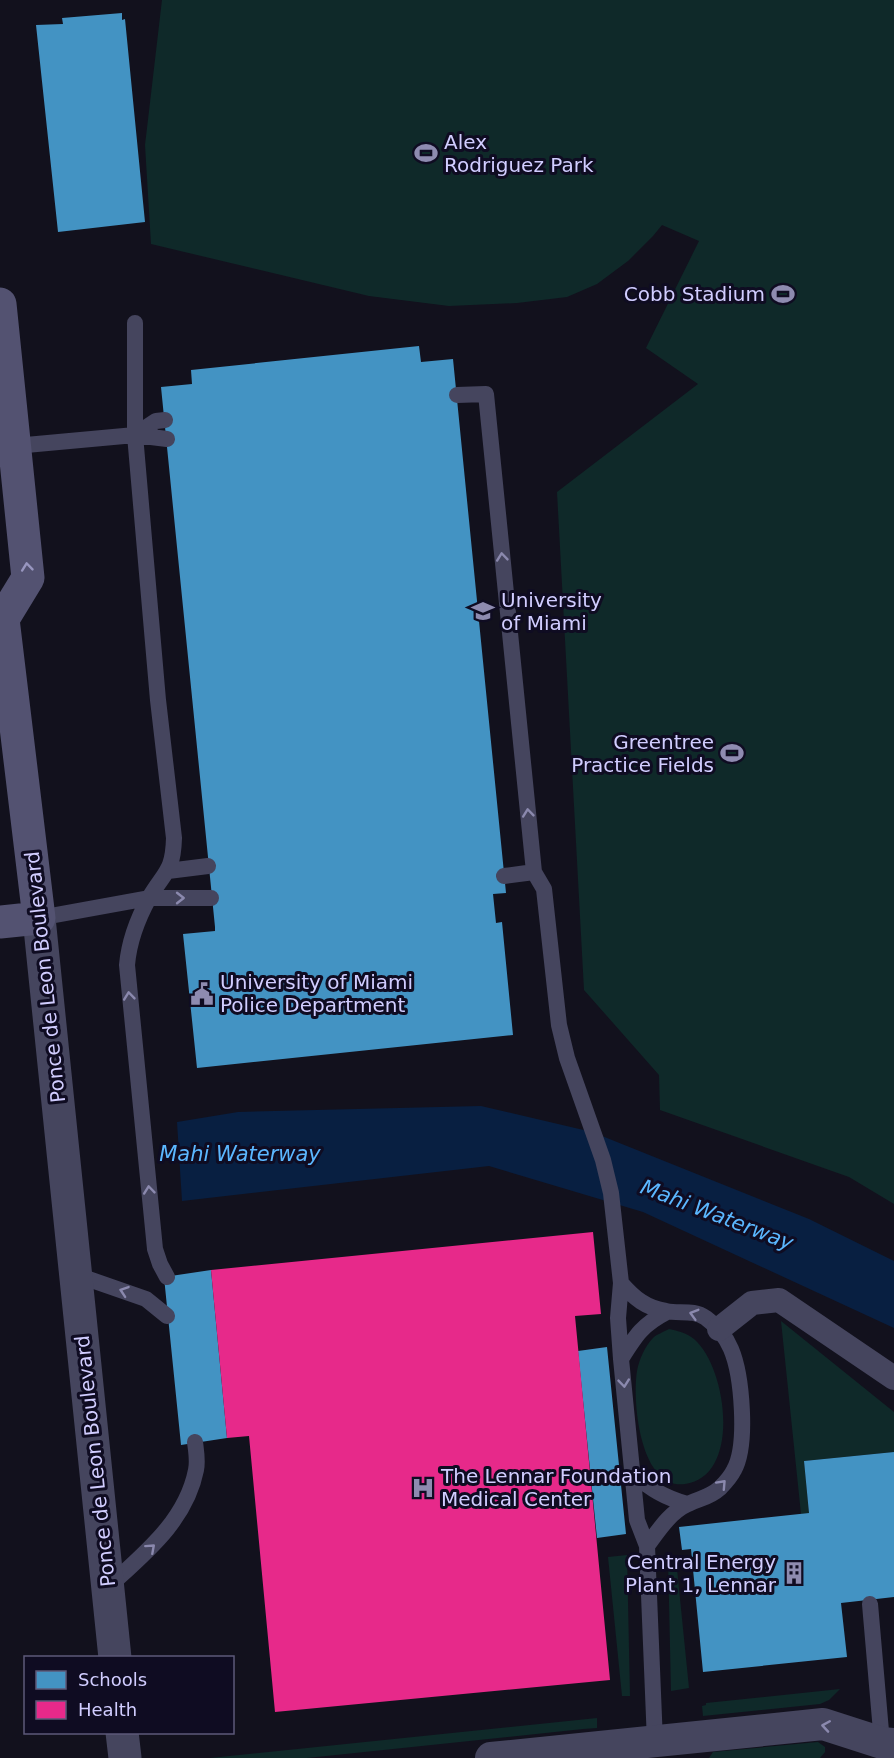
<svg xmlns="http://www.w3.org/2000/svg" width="894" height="1758" font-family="'DejaVu Sans',sans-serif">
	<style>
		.green { fill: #0f2929 }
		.water { fill: #081f41 }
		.schools { fill: #4393c3 }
		.health { fill: #e7298a }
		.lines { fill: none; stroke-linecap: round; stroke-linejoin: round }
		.service { stroke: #45455e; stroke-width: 16 }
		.pedestrian { stroke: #45455e; stroke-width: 24 }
		.minor { stroke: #45455e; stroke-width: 32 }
		.tertiary { stroke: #45455e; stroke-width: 33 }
		.secondary { stroke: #535271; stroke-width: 33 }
		.oneway { stroke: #8b89ae }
		.oneway2 { stroke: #9896bf }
		.labels { text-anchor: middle; stroke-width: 6; stroke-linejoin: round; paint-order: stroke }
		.poi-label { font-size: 20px; fill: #d1cdff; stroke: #0f0c22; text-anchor: start }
		.street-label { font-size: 20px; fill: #d1cdff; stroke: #0f0c22 }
		.water-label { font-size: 21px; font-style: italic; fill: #5bb7ff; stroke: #0f0c22 }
	</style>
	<rect width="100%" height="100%" fill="#12111d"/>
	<path class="green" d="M162 0H894V1204L849 1177 660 1110 659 1075 584 990 557 492 698 384 646 348 699 241 662 225 653 236 628 261 597 284 567 297 517 303 449 306 369 296 151 244 145 145Z
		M781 1321 894 1412V1452L804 1461 809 1513 801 1514Z
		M669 1329C678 1331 687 1333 694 1339 727 1367 742 1476 685 1484 640 1490 632 1401 637 1371 639 1360 645 1346 653 1338 657 1334 664 1332 669 1329Z
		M627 1555 630 1696H622L608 1557Z
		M668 1558 676 1559 689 1688 671 1691Z
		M840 1689 829 1700 820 1704 703 1716 702 1706 706 1705V1703Z
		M597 1718V1728L583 1729 307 1758H210Z
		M818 1742 825 1747V1752L820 1758H709L713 1752Z"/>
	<path class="water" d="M481 1106 592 1132 809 1219 894 1261V1328L643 1212 489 1166 182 1201 177 1122 238 1112Z"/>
	<path class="schools" d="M122 13V20L125 19 145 222 58 232 36 25 63 24 62 18Z
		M419 346 421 362 453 359 506 893 493 894 496 923 502 922 513 1035 197 1068 183 934 215 931V927L161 387 192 384 191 370Z
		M211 1270 227 1438 181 1445 164 1277Z
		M607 1347 626 1534 597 1538 578 1351Z
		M894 1452V1597L841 1603 847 1657 703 1672 691 1549 682 1550 679 1527 809 1513 804 1461Z"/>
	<path class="health" d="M593 1232 601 1314 575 1316 610 1680 275 1712 249 1436 227 1438 211 1270Z"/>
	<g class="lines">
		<path class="service" d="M135 323V435L158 700 174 838C173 872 165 871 149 898 138 918 129 942 127 965L155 1249 160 1264 167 1277
			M457 395 486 394 534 872 544 889 559 1025 567 1058 603 1160 611 1193 621 1283 618 1318 621 1359 637 1520 647 1546 655 1742
			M135 435 156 421 165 420
			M15 446 135 435 167 439
			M168 871 208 866
			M504 876 534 872
			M39 918 149 898H211
			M77 1275 146 1299 167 1316
			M621 1283C634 1298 646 1308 666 1311 680 1314 693 1309 706 1318 717 1326 726 1337 731 1349 742 1375 748 1445 734 1470 731 1476 725 1483 720 1488 709 1498 700 1498 688 1504 670 1512 658 1531 647 1546
			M621 1359C636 1335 642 1325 667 1312
			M633 1474C652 1490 664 1497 687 1504
			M108 1587C144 1554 186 1521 196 1470 198 1461 196 1450 195 1442
			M870 1604 882 1743"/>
		<path class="pedestrian" d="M719 1329 752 1303 779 1300 894 1378"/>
		<path class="minor" d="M491 1758 823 1724 882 1743 894 1744"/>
		<path class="tertiary" d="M39 918 115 1658
			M122 1732 125 1758"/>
		<path class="secondary" d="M0 304 28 578 3 619 39 918 0 922"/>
	</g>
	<defs><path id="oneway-chevron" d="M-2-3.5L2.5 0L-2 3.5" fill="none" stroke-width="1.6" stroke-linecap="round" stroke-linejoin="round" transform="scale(1.5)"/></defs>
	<g class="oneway">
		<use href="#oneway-chevron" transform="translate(502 557) rotate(-96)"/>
		<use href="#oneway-chevron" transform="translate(528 813) rotate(-96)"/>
		<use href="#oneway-chevron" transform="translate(180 898)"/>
		<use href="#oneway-chevron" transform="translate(129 996) rotate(-96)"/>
		<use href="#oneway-chevron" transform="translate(149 1190) rotate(-96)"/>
		<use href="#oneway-chevron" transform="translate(124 1291) rotate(-161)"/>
		<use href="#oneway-chevron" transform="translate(694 1314) rotate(-164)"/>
		<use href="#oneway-chevron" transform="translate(624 1383) rotate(84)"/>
		<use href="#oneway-chevron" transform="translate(722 1484) rotate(-47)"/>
		<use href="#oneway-chevron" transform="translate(151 1548) rotate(-42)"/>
		<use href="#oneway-chevron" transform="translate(826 1726) rotate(-171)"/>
	</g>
	<use class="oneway2" href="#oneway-chevron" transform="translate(27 567) rotate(-96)"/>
	<defs>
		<g id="stadium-bare" transform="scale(1.8)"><path d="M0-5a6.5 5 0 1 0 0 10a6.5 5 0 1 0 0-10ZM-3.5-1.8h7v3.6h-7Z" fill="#8e8bb0" stroke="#0f0c22" stroke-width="2.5" paint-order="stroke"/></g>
		<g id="university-bare" transform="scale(1.8)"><path d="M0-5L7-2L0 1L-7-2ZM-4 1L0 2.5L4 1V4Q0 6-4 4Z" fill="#8e8bb0" stroke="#0f0c22" stroke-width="2.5" paint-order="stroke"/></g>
		<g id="civic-bare" transform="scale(1.8)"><path d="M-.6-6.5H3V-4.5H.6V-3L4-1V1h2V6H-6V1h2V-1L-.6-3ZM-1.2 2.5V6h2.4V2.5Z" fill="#8e8bb0" stroke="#0f0c22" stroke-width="2.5" paint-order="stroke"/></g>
		<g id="hospital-bare" transform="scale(1.8)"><path d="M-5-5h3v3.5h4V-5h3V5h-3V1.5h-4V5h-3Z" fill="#8e8bb0" stroke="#0f0c22" stroke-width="2.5" paint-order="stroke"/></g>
		<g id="building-bare" transform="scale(1.8)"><path d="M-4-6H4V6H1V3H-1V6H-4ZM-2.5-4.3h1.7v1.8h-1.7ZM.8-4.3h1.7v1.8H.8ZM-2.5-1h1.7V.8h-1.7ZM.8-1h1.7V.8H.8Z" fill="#8e8bb0" stroke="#0f0c22" stroke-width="2.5" paint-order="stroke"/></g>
	</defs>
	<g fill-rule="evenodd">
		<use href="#stadium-bare" x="426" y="153"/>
		<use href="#stadium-bare" x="783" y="294"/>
		<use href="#university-bare" x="483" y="611"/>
		<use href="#stadium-bare" x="732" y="753"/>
		<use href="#civic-bare" x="202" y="994"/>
		<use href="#hospital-bare" x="423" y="1488"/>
		<use href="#building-bare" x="794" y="1573"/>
	</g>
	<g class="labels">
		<g class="poi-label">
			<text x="444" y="149">Alex<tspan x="444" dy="23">Rodriguez Park</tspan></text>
			<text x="765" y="301" text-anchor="end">Cobb Stadium</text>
			<text x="501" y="607">University<tspan x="501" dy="23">of Miami</tspan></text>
			<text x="714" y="749" text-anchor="end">Greentree<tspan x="714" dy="23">Practice Fields</tspan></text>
			<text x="220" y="989">University of Miami<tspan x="220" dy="23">Police Department</tspan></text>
			<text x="441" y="1483">The Lennar Foundation<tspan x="441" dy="23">Medical Center</tspan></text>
			<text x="776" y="1569" text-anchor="end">Central Energy<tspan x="776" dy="23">Plant 1, Lennar</tspan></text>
		</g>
		<g class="street-label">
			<text transform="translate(45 977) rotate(-96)" y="7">Ponce de Leon Boulevard</text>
			<text transform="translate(95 1461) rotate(-96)" y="7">Ponce de Leon Boulevard</text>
		</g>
		<g class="water-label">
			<text x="240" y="1161">Mahi Waterway</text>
			<text transform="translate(717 1215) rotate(21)" y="7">Mahi Waterway</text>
		</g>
	</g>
	<rect x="24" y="1656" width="210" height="78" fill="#0f0c22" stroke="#5d597a" stroke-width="1.5"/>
	<rect x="36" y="1671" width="30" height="18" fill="#4393c3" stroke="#5d597a" stroke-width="1.5"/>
	<text x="78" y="1686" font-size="18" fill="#d1cdff">Schools</text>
	<rect x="36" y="1701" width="30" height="18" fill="#e7298a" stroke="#5d597a" stroke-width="1.5"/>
	<text x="78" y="1716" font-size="18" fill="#d1cdff">Health</text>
</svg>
